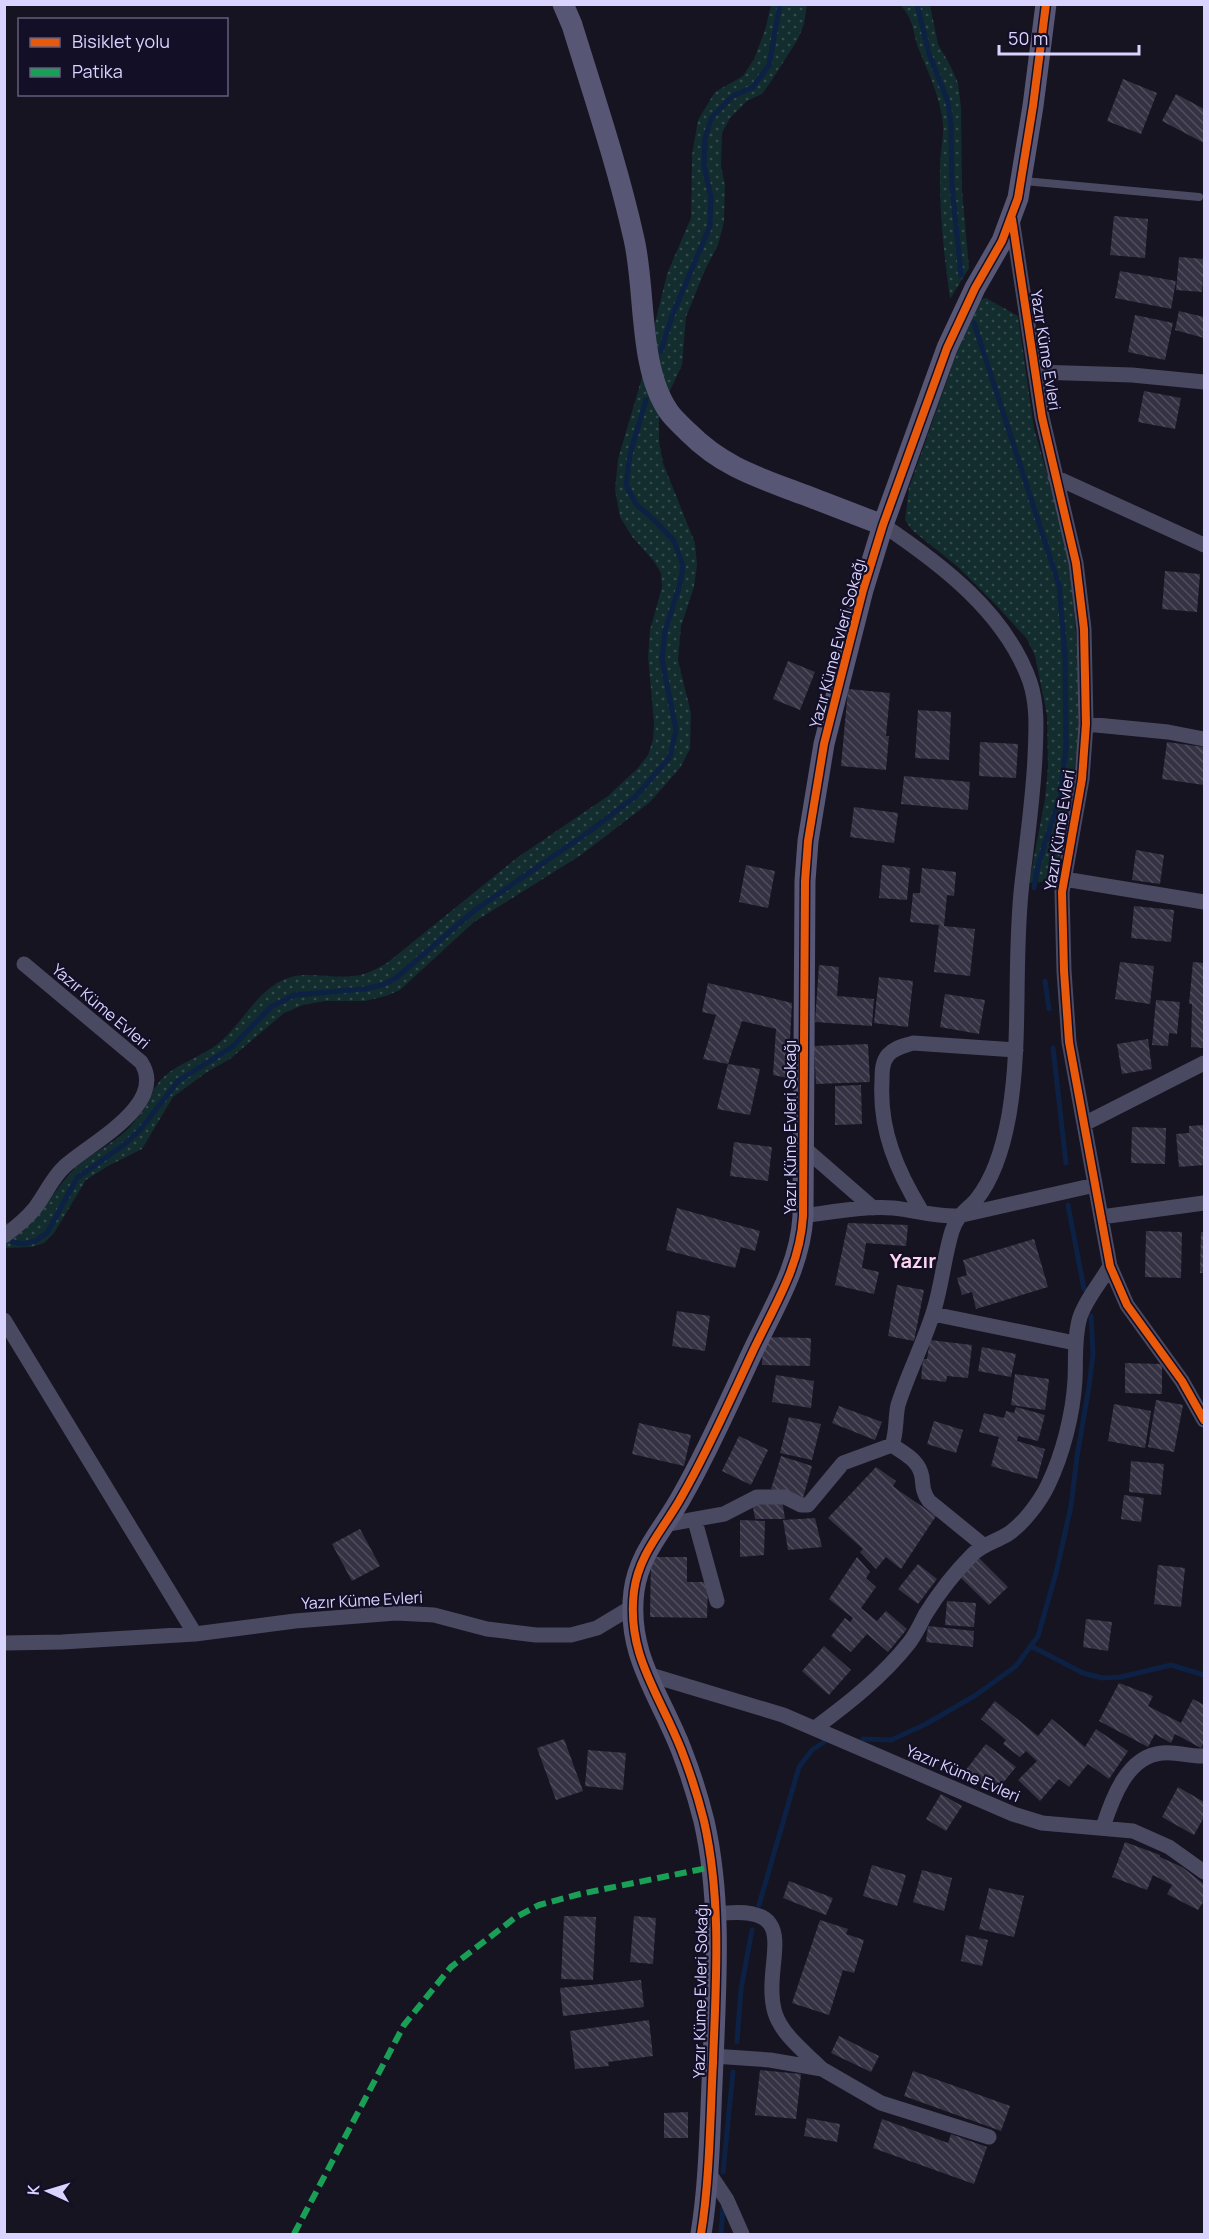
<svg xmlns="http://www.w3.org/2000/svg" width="1209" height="2239" font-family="Manrope,sans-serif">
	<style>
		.grass { fill: url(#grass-dots) }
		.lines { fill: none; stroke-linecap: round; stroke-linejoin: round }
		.stream { stroke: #0d2144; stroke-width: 5 }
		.building { fill: url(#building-back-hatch) }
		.lane { stroke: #4a4962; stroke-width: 8 }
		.street { stroke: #4a4962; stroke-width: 15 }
		.secondary { stroke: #575674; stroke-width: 21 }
		.quiet { stroke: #1a9f57; stroke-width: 6; stroke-dasharray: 12 6; stroke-linecap: butt }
		.cycleway-casing { stroke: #130f26; stroke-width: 11 }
		.cycleway { stroke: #e8590c; stroke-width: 8 }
		.labels { text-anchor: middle; stroke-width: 4.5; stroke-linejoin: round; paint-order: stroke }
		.street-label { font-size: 16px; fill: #d9d4ff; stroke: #130f26 }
		.quarter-label { font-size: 20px; font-weight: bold; fill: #ffd6f0; stroke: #130f26 }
	</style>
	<defs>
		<pattern id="grass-dots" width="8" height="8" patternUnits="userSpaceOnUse" patternTransform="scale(1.5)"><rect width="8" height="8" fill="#132c2d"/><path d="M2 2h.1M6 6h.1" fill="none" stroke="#354a4c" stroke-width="1.8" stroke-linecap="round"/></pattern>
		<pattern id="building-back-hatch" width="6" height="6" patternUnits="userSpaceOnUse" patternTransform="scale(1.5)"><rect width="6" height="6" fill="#343243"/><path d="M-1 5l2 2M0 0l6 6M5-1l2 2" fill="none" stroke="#514f5f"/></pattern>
	</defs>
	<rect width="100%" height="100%" fill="#161421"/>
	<path class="grass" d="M771 5H807L804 24 798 39 772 80 762 94 747 101 730 118 722 133 721 166 725 185 724 222 718 245 705 270 686 317 682 365 659 414V441L663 463 695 543 697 565 694 587 681 626 678 660 691 713 690 749 680 768 650 802 581 855 474 922 400 990 386 996 365 1001H325L303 1005 284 1013 230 1059 207 1072 173 1097 142 1149 108 1166 86 1180 54 1233 44 1243 32 1247 5 1248 4 1222 23 1227C45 1210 55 1189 74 1169 87 1155 110 1146 126 1131 133 1124 140 1115 146 1106 150 1099 153 1089 159 1082 175 1063 201 1058 220 1042 241 1024 253 998 277 983 301 968 327 979 353 976 366 975 376 969 387 963L518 857 608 796 638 768 648 755 653 740 654 723 648 656 650 630 662 587 661 573 653 560 633 538 620 517 615 490 618 459 641 381 667 274 691 218 692 155 698 120 715 92 743 76 754 59 765 30Z
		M900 5H930L938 44 950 65 958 83 961 107 962 190 969 268 950 299C944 256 939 210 940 166 940 152 944 138 943 125 941 99 929 74 919 50 912 32 915 20 900 5Z
		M986 298 1018 316 1034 428 1065 537 1073 596 1077 648 1079 702 1077 749 1071 799 1055 881 1029 883 1045 799 1048 767 1047 715 1035 656 1027 639 996 605 959 568 912 530 905 520 909 488 950 372 954 352 979 300Z"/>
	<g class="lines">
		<path class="stream" d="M917 4 929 54 948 102 951 124 952 186 961 275
			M974 323 1059 585 1065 655 1066 748 1060 797 1038 865 1034 888
			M661 351 672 316 710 226 711 197 704 166 705 138 712 117 733 96 753 87 769 65 780 4
			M1045 981 1049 1009
			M1053 1048 1066 1163
			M1068 1205 1084 1289
			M13 1242 23 1244 35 1241 47 1233 77 1178 125 1144 140 1130 178 1081 232 1047 271 1007 294 995 364 989 382 985 396 978 475 910 590 831 636 796 670 757 676 730 662 659 665 631 680 584 683 566 674 541 655 521 636 504 626 485 630 454 646 400
			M1031 1646 1083 1673 1102 1678 1121 1677 1171 1665 1204 1675
			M863 1739 891 1740 926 1724 976 1695 1016 1666 1038 1636 1056 1573 1071 1506 1077 1457 1089 1386 1093 1354 1091 1316
			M759 1905 799 1767 812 1750 824 1742
			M737 2042 741 1989 752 1930
			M723 2172 733 2072
			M721 2234 723 2208"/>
	</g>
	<path class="building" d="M1123 79 1157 93 1141 134 1107 121Z
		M1176 94 1204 109V143L1162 121Z
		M1114 216 1148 219 1145 258 1110 255Z
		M1179 257 1204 259 1202 292 1176 290Z
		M1120 271 1176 281 1171 309 1115 298Z
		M1179 311 1204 317V338L1175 330Z
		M1135 315 1173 323 1165 360 1128 352Z
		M1144 391 1181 398 1175 429 1138 422Z
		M1165 571 1200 574 1197 612 1162 609Z
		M788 661 815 672 800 710 773 699Z
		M848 689 890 693 886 736H889L886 770 841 766Z
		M918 710 951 712 949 760 915 758Z
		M980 742 1018 744 1016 778 979 776Z
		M1167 742 1204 747V785L1162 779Z
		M904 776 970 782 968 810 901 804Z
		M854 807 898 813 894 843 850 837Z
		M1136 850 1164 855 1160 884 1132 880Z
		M746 865 775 871 768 908 739 902Z
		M882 865 910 868 907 900 879 898Z
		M922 868 956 872 954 896 947 895 944 926 975 929 970 976 934 972 939 925 910 922 913 893H920Z
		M1134 906 1174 910 1171 942 1131 938Z
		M1120 962 1154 966 1150 1004 1115 999Z
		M1193 962 1204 963V1048L1191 1047 1192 1004H1189Z
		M819 965 839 967 837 996 874 999 872 1026 815 1022Z
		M879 977 913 981 908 1027 874 1023Z
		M708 983 792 1003 788 1078 773 1075 776 1029 742 1021 728 1064 703 1059 716 1015 702 1012Z
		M945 994 985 1000 979 1034 940 1027Z
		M1156 1000 1180 1002 1177 1034 1169 1033 1168 1046 1152 1045Z
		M1148 1039 1152 1069 1122 1074 1117 1044Z
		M868 1044 870 1082 816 1084 814 1046Z
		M728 1064 760 1069 750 1115 717 1109Z
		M861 1085 862 1124 835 1125V1086Z
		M1204 1125V1165L1179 1167 1176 1134 1189 1133V1126Z
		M1132 1127 1166 1128 1165 1164 1131 1163Z
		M734 1142 772 1147 768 1181 730 1176Z
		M677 1208 760 1231 755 1251 741 1247 735 1268 666 1250Z
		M848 1223 908 1225 906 1246 866 1243 862 1268 879 1272 874 1294 835 1285Z
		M1146 1231 1182 1232 1181 1278 1145 1277Z
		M1201 1232H1204V1273H1200Z
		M1034 1239 1048 1287 976 1309 972 1292 962 1295 957 1278 967 1275 963 1260Z
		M897 1285 924 1290 914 1341 888 1336Z
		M677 1311 710 1316 705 1351 672 1346Z
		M763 1337 811 1338 810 1366 762 1365Z
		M930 1340 972 1345 968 1378 947 1376 946 1382 921 1379 923 1359H927Z
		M982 1347 1016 1354 1011 1377 978 1371Z
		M1125 1363 1162 1364V1394L1125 1393Z
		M1015 1374 1049 1379 1045 1410 1011 1405Z
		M776 1375 814 1381 811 1408 772 1402Z
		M1156 1400 1183 1405 1174 1452 1148 1447Z
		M1114 1404 1151 1411 1145 1448 1108 1441Z
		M839 1406 882 1422 875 1440 832 1423Z
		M1016 1407 1045 1415 1038 1441 1018 1436 1017 1441 1045 1449 1037 1479 991 1466 999 1437 979 1432 984 1413 1004 1418 1006 1411 1014 1413Z
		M789 1417 821 1424 812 1460 780 1453Z
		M934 1421 963 1430 956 1453 927 1444Z
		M639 1423 691 1435 684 1466 632 1454Z
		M739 1436 768 1450 751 1485 722 1471Z
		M781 1456 812 1466 803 1498 771 1489Z
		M1131 1461 1164 1464 1161 1495 1129 1492Z
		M876 1467 896 1481 893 1486 898 1490 936 1516 901 1569 886 1557 876 1569 860 1552 863 1549 828 1518Z
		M1124 1495 1144 1498 1141 1522 1121 1519Z
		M782 1499 785 1519H755L752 1501Z
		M815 1518 822 1547 788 1550 783 1520Z
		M740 1520 765 1521 764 1555 740 1557Z
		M360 1529 380 1566 352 1581 332 1544Z
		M651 1557H687V1582H708L707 1618 650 1617Z
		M857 1557 870 1572 866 1578 876 1587 861 1608 877 1621 886 1611 907 1629 888 1652 867 1634 851 1652 831 1636 845 1618 850 1622 853 1618 829 1599Z
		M979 1558 1008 1587 989 1605 960 1577Z
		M918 1564 937 1579 918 1604 898 1589Z
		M1158 1565 1185 1568 1181 1607 1154 1604Z
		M947 1601 976 1603 974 1627 945 1625Z
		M1086 1619 1112 1622 1108 1651 1083 1647Z
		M928 1626 974 1631 973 1647 926 1642Z
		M824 1646 851 1670 829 1695 802 1671Z
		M1119 1683 1153 1696 1148 1706 1181 1723 1193 1699 1204 1705V1742L1201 1748 1175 1734 1171 1743 1155 1734 1148 1747 1099 1721Z
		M995 1701 1038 1736 1052 1719 1085 1747 1096 1729 1128 1751 1109 1779 1088 1764 1069 1787 1059 1779 1040 1801 1018 1780 1037 1761 1026 1751 1020 1757 1003 1744 1006 1740 981 1719Z
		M564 1739 583 1791 556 1800 537 1748Z
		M986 1744 1016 1767 994 1794 965 1771Z
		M588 1750 626 1753 623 1790 585 1786Z
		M1178 1787 1204 1802V1817L1194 1835 1162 1817Z
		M941 1794 962 1806 946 1831 926 1819Z
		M1125 1842 1160 1855V1857L1182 1867 1204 1884V1901L1198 1910 1167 1894 1172 1885 1153 1875 1147 1890 1112 1877Z
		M872 1865 906 1875 897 1906 863 1896Z
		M922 1870 952 1878 944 1911 913 1902Z
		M789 1881 833 1898 826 1915 783 1898Z
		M989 1888 1024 1896 1014 1937 979 1929Z
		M564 1916 596 1917 593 1980 561 1979Z
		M634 1916 656 1918 653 1964 630 1962Z
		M820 1920 848 1929 846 1934 864 1940 854 1973 843 1970 829 2015 792 2003Z
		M966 1935 988 1940 982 1966 961 1961Z
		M641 1980 644 2007 563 2016 560 1988Z
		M649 2020 653 2056 608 2062 609 2066 575 2069 570 2031Z
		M839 2036 879 2056 871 2072 831 2053Z
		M760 2070 801 2074 796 2119 755 2115Z
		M913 2071 1010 2106 1001 2131 904 2096Z
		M688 2112V2138H664V2113Z
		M807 2118 840 2124 837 2142 804 2136Z
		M882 2119 948 2143 951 2134 987 2147 974 2184 873 2148Z"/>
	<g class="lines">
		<path class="lane" d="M1024 181 1199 197"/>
		<path class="street" d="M1012 219 1042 417 1076 563 1084 629 1086 724 1082 779 1062 892 1064 971 1069 1042 1110 1266 1127 1305 1182 1381 1204 1420
			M1036 372 1132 375 1204 382
			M1055 477 1204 545
			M1086 724 1168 732 1204 739
			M1064 879 1204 902
			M1084 1124 1204 1063
			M803 1147 873 1208
			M922 1212C897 1171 879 1130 882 1081 882 1072 882 1062 888 1055 895 1047 904 1046 913 1043L1016 1050
			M803 1216C833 1212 863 1206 893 1208 915 1210 936 1217 958 1216L1095 1185
			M1101 1217 1204 1203
			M4 1236C15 1228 26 1219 35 1208 45 1195 52 1178 64 1167 88 1144 169 1105 141 1062L24 964
			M933 1314 1075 1343
			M4 1320 195 1634
			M892 1445C905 1454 919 1460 922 1477 923 1487 923 1493 929 1501L983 1545
			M695 1521 717 1601
			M663 1525 724 1514 757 1497H785L801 1505H808L843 1463 892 1445C897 1432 895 1418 898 1405 908 1373 924 1343 934 1310 942 1284 944 1257 952 1231 958 1214 965 1212 976 1200 994 1178 1004 1143 1009 1115 1022 1039 1013 960 1022 883 1027 841 1033 799 1035 757 1036 732 1038 706 1030 682 1006 613 941 564 883 525
			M4 1643 62 1642 195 1634 295 1621 396 1613 434 1615 487 1629 536 1635H571L597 1628 632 1607
			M647 1674 783 1715 1013 1814 1042 1823 1133 1831 1169 1847 1204 1872
			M815 1728C849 1703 883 1676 909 1643 916 1634 920 1625 925 1615 938 1594 955 1572 973 1554 983 1544 995 1542 1008 1534 1023 1524 1040 1502 1048 1485 1063 1454 1073 1414 1075 1380 1076 1359 1074 1337 1080 1317 1086 1299 1101 1282 1110 1266
			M1103 1827C1112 1799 1127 1756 1162 1753 1176 1751 1190 1757 1204 1756
			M716 1914C809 1902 760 1962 775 2013 782 2035 806 2053 822 2069
			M713 2056 770 2060 822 2069 881 2103 989 2137
			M707 2170 727 2200 742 2234"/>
		<path class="secondary" d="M563 4 572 25C594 96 618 167 634 239 646 291 638 368 669 412 674 419 682 426 688 432 723 467 757 477 802 494 829 504 856 515 883 525
			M701 2234C710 2178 710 2119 713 2062 716 1981 722 1901 704 1821 698 1797 690 1772 681 1749 659 1693 626 1654 634 1591 639 1553 664 1529 682 1496 709 1449 730 1400 753 1351 774 1306 800 1267 803 1216L805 881 808 841 824 744 863 590 883 525 947 348 975 288 1002 241 1018 198 1033 106 1046 4"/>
		<path class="quiet" d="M294 2234 404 2025 451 1967 516 1917 539 1905 580 1894 712 1867"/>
		<g class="cycleway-casing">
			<path id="cycleway" d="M1012 219 1042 417 1076 563 1084 629 1086 724 1082 779 1062 892 1064 971 1069 1042 1110 1266 1127 1305 1182 1381 1204 1420
				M701 2234C710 2178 710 2119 713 2062 716 1981 722 1901 704 1821 698 1797 690 1772 681 1749 659 1693 626 1654 634 1591 639 1553 664 1529 682 1496 709 1449 730 1400 753 1351 774 1306 800 1267 803 1216L805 881 808 841 824 744 863 590 883 525 947 348 975 288 1002 241 1018 198 1033 106 1046 4"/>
		</g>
		<use href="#cycleway" class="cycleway"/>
	</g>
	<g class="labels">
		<g class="street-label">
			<text transform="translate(1046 350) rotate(81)" y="6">Yazır Küme Evleri</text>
			<text transform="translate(837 643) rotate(-75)" y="6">Yazır Küme Evleri Sokağı</text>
			<text transform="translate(1059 830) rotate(-81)" y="6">Yazır Küme Evleri</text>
			<text transform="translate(101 1006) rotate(40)" y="6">Yazır Küme Evleri</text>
			<text transform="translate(790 1127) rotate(-90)" y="6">Yazır Küme Evleri Sokağı</text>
			<text transform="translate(362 1600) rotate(-3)" y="6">Yazır Küme Evleri</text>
			<text transform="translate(963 1773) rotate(23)" y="6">Yazır Küme Evleri</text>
			<text transform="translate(700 1991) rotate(-89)" y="6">Yazır Küme Evleri Sokağı</text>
		</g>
		<g class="quarter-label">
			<text x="913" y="1268">Yazır</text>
		</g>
	</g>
	<rect width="1209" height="2239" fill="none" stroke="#d9d4ff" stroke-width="12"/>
	<rect x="18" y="18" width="210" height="78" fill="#130f26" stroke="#625e7d" stroke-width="1.5"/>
	<rect x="30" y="38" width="30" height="9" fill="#e8590c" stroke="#625e7d" stroke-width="1.5"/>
	<text x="72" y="48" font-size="18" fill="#d9d4ff">Bisiklet yolu</text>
	<rect x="30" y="68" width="30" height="9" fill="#1a9f57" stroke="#625e7d" stroke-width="1.5"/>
	<text x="72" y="78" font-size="18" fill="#d9d4ff">Patika</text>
	<g transform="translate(48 2191) rotate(274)" stroke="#130f26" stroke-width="4.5" paint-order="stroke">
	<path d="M0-4.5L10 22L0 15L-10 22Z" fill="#d9d4ff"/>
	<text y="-9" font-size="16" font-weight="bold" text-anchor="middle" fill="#d9d4ff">K</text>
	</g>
	<path d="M999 45v9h140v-9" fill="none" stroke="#d9d4ff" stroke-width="3"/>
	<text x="1008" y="45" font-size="18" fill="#d9d4ff" stroke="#130f26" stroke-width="4.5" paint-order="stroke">50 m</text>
</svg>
